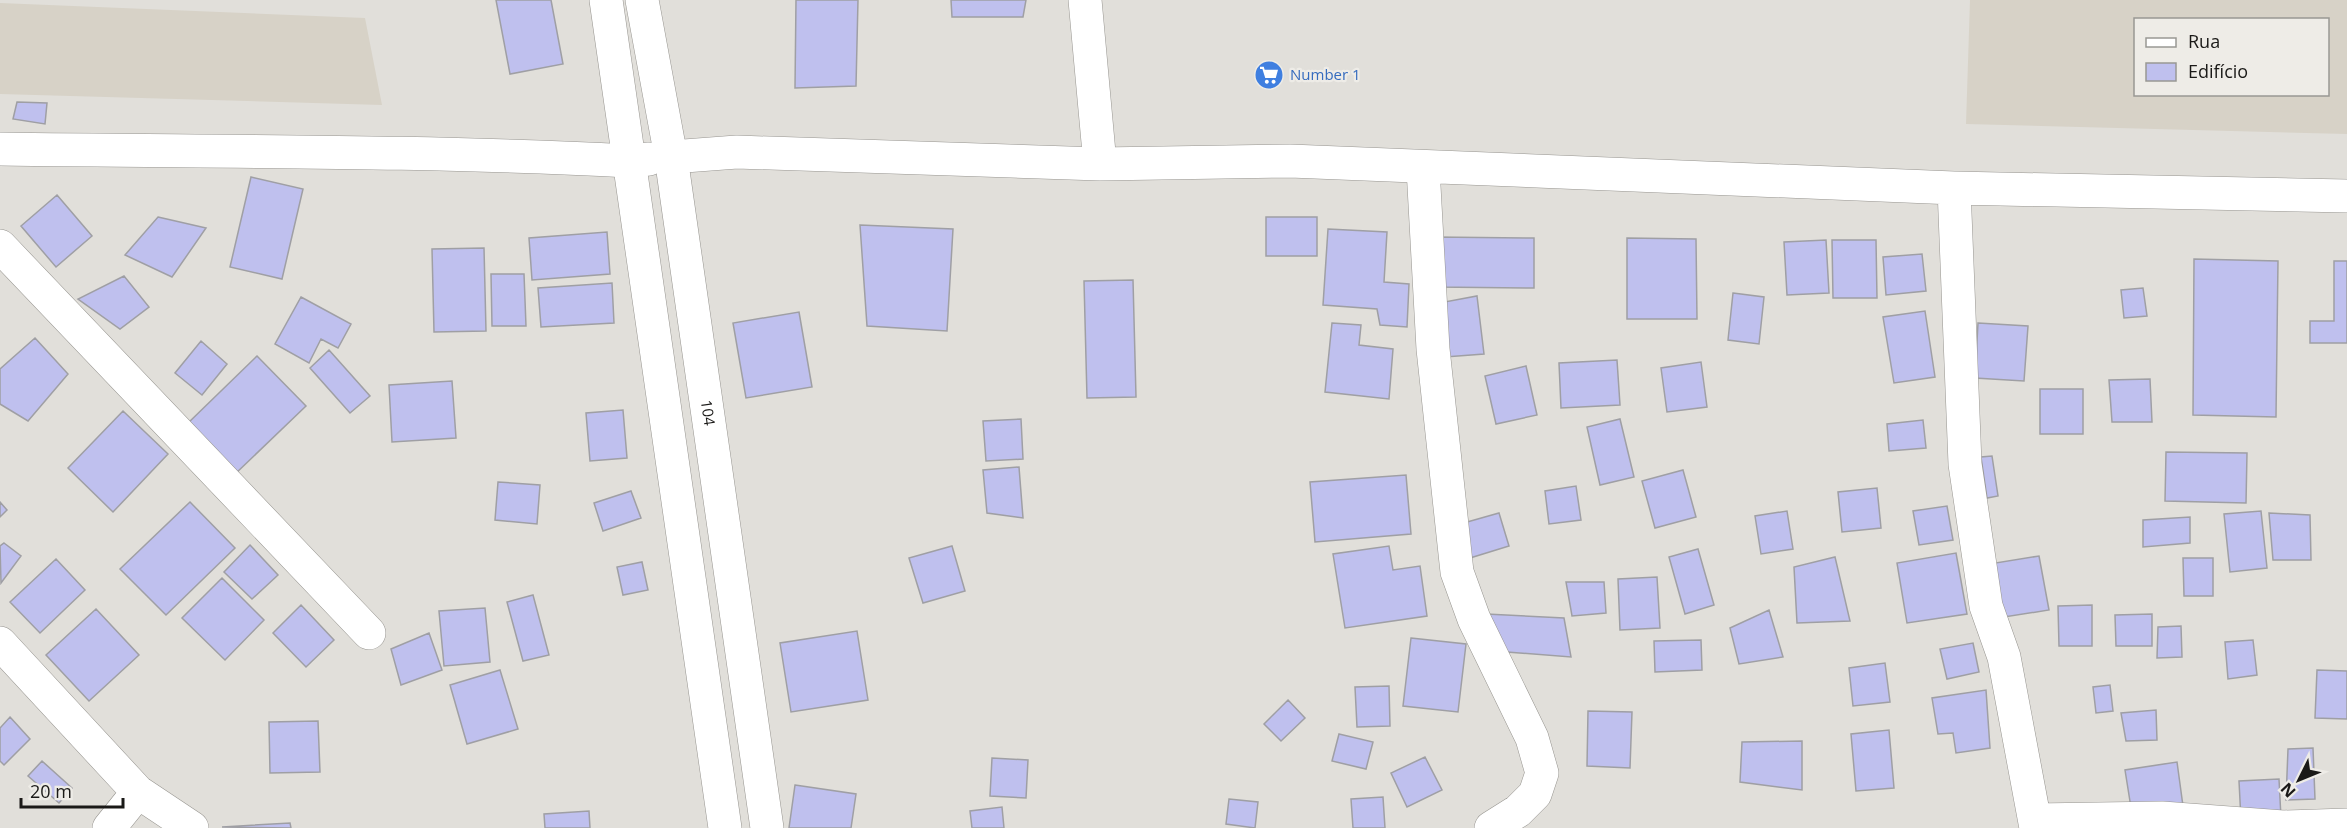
<svg xmlns="http://www.w3.org/2000/svg" width="2347" height="828" font-family="'Open Sans',sans-serif">
	<style>
		.built { fill: #d7d2c7; fill-rule: evenodd }
		.building { fill: #bfc0ee; stroke: #9f9fa4; stroke-width: 1.5 }
		.lines { fill: none; stroke-linecap: round; stroke-linejoin: round }
		.minor-casing { stroke: #979590; stroke-width: 34 }
		.tertiary-casing { stroke: #979590; stroke-width: 34 }
		.minor { stroke: #fff; stroke-width: 33 }
		.tertiary { stroke: #fff; stroke-width: 33 }
		.labels { text-anchor: middle; stroke-width: 4.5; stroke-linejoin: round; paint-order: stroke }
		.shop-label { font-size: 15px; fill: #366cbe; stroke: #eeece7; text-anchor: start }
		.street-label { font-size: 15px; fill: #1a1917; stroke: #eeece7 }
	</style>
	<rect width="100%" height="100%" fill="#e1dfda"/>
	<path class="built" d="M1970 0H2347V134L1966 124ZM2136 20H2328V94H2136Z
		M0 3 365 18 382 105 0 94Z"/>
	<path class="building" d="M496 0H551L563 64 510 74Z
		M796 0H858L856 86 795 88Z
		M951 0H1026L1023 17H952Z
		M17 102 47 103 45 124 13 119Z
		M251 177 303 189 282 279 230 267Z
		M57 195 92 236 56 267 21 226Z
		M158 217 206 228 172 277 125 255Z
		M1266 217H1317V256H1266Z
		M860 225 953 229 947 331 867 326Z
		M1328 229 1387 232 1384 282 1409 284 1407 327 1380 325 1377 309 1323 305Z
		M607 232 610 274 532 280 529 238Z
		M1434 237 1534 238V288L1435 287Z
		M1627 238 1696 239 1697 319H1627Z
		M1826 240 1829 293 1787 295 1784 242Z
		M1832 240H1876L1877 298H1833Z
		M484 248 486 331 434 332 432 249Z
		M1922 254 1926 291 1886 295 1883 257Z
		M2194 259 2278 261 2276 417 2193 415Z
		M2334 261H2347V343H2310V321H2334Z
		M491 274H524L526 326H492Z
		M124 276 149 307 120 329 78 299Z
		M1133 280 1136 397 1087 398 1084 281Z
		M612 283 614 323 541 327 538 288Z
		M2143 288 2147 316 2124 318 2121 290Z
		M1733 293 1764 297 1759 344 1728 340Z
		M1477 296 1484 354 1445 357 1439 303Z
		M301 297 351 324 338 348 321 339 309 363 275 344Z
		M1925 311 1935 377 1894 383 1883 317Z
		M799 312 812 387 746 398 733 323Z
		M1332 323 1361 325 1359 345 1393 349 1389 399 1325 392Z
		M1978 323 2028 326 2024 381 1975 378Z
		M35 338 68 374 28 421 0 404V369Z
		M201 341 227 364 202 395 175 373Z
		M329 350 370 396 350 413 310 368Z
		M257 356 306 406 233 476 185 426Z
		M1617 360 1620 405 1561 408 1559 363Z
		M1701 362 1707 407 1667 412 1661 368Z
		M1526 366 1537 415 1496 424 1485 376Z
		M2150 379 2152 422H2112L2109 380Z
		M452 381 456 438 392 442 389 385Z
		M2040 389H2083V434H2040Z
		M623 410 627 458 590 461 586 413Z
		M123 411 168 454 113 512 68 468Z
		M1021 419 1023 459 986 461 983 421Z
		M1620 419 1634 477 1600 485 1587 427Z
		M1923 420 1926 448 1889 451 1887 424Z
		M2166 452 2247 453 2246 503 2165 501Z
		M1992 456 1998 496 1987 498 1981 457Z
		M1019 467 1023 518 987 513 983 470Z
		M1683 470 1696 517 1655 528 1642 481Z
		M1406 475 1411 534 1315 542 1310 482Z
		M498 482 540 485 537 524 495 520Z
		M1576 486 1581 520 1549 524 1545 491Z
		M1877 488 1881 528 1842 532 1838 492Z
		M631 491 641 518 603 531 594 503Z
		M0 502 7 510 0 517Z
		M190 502 235 548 166 615 120 569Z
		M1947 506 1953 540 1919 545 1913 511Z
		M1787 511 1793 549 1761 554 1755 516Z
		M2261 511 2267 568 2230 572 2224 514Z
		M1499 513 1509 546 1470 558 1460 524Z
		M2269 513 2310 515 2311 560H2273Z
		M2190 517V543L2143 547V520Z
		M4 543 21 556 1 583 0 546Z
		M250 545 278 575 252 599 224 572Z
		M952 546 965 591 923 603 909 558Z
		M1389 546 1393 570 1420 566 1427 616 1345 628 1333 554Z
		M1698 549 1714 605 1685 614 1669 557Z
		M1956 553 1967 614 1907 623 1897 563Z
		M2039 556 2049 610 1998 618 1989 564Z
		M1835 557 1850 621 1797 623 1794 567Z
		M2183 558H2213V596H2184Z
		M56 559 85 590 40 633 10 602Z
		M642 562 648 590 623 595 617 567Z
		M1657 577 1660 628 1620 630 1618 579Z
		M222 578 264 620 225 660 182 618Z
		M1566 582H1604L1606 613 1572 616Z
		M533 595 549 655 523 661 507 602Z
		M301 605 334 640 306 667 273 633Z
		M2092 605V646H2059L2058 606Z
		M485 608 490 662 444 666 439 611Z
		M96 609 139 655 89 701 46 655Z
		M1769 610 1783 657 1739 664 1730 628Z
		M1486 614 1564 618 1571 657 1494 651Z
		M2152 614V646H2116L2115 615Z
		M2181 626 2182 657 2157 658 2158 627Z
		M857 631 868 700 791 712 780 643Z
		M429 633 442 670 401 685 391 649Z
		M1411 638 1466 644 1458 712 1403 706Z
		M1701 640 1702 670 1655 672 1654 641Z
		M2253 640 2257 675 2228 679 2225 642Z
		M1973 643 1979 672 1947 679 1940 649Z
		M1885 663 1890 702 1853 706 1849 668Z
		M500 670 518 729 467 744 450 685Z
		M2317 670 2347 671V719L2315 718Z
		M2110 685 2113 711 2096 713 2093 687Z
		M1389 686 1390 726 1357 727 1355 687Z
		M1986 690 1990 748 1956 753 1953 733 1938 734 1932 698Z
		M1288 700 1305 718 1281 741 1264 724Z
		M2156 710 2157 740 2126 741 2121 713Z
		M1588 711 1632 712 1630 768 1587 766Z
		M10 717 30 739 4 765 0 761V728Z
		M318 721 320 772 270 773 269 722Z
		M1889 730 1894 788 1856 791 1851 734Z
		M1339 734 1373 742 1366 769 1332 761Z
		M1802 741V790L1740 782 1742 742Z
		M2313 748 2315 799 2286 800 2288 749Z
		M1425 757 1442 790 1407 807 1391 773Z
		M992 758 1028 760 1026 798 990 796Z
		M42 761 72 788 59 803 28 776Z
		M2177 762 2183 806 2132 814 2125 770Z
		M2279 779 2281 818 2241 820 2239 781Z
		M795 785 856 794 851 828H789Z
		M1383 797 1385 828H1353L1351 799Z
		M1229 799 1258 802 1255 828 1226 824Z
		M1002 807 1004 828H972L970 811Z
		M589 811 590 828H545L544 814Z
		M290 823 291 828 222 827Z"/>
	<g class="lines">
		<g class="minor-casing">
			<path id="minor" d="M1085 0 1100 164
				M671 157 737 152 1100 164 1290 161 1954 188 2347 196
				M1423 168 1433 349 1457 572 1474 619 1532 738 1542 773 1535 794 1518 811 1491 828
				M1954 188 1965 464 1986 606 2004 657 2036 828
				M0 246 369 633
				M0 643 138 792 109 828
				M138 792 192 828
				M2035 820 2162 818 2283 827 2347 825"/>
		</g>
		<g class="tertiary-casing">
			<g id="tertiary">
				<path d="M606 0 725 828"/>
				<path id="s1" d="M642 0 671 157 767 828"/>
				<path d="M0 149C210 152 419 150 629 161L649 159"/>
			</g>
		</g>
		<use href="#minor" class="minor"/>
		<use href="#tertiary" class="tertiary"/>
	</g>
	<defs>
		<g id="supermarket-disc" transform="scale(1.5)"><circle r="9.5" fill="#3f7fe0" stroke="#eeece7"/><path d="M-6-5.5h2.5l.6 2H6L4.5 2H-2.5L-4.4-4H-6ZM-1.5 3.2a1.3 1.3 0 1 0 .1 0ZM3 3.2a1.3 1.3 0 1 0 .1 0Z" fill="#fff"/></g>
	</defs>
	<g fill-rule="evenodd">
		<use href="#supermarket-disc" x="1269" y="75"/>
	</g>
	<g class="labels">
		<g class="shop-label">
			<text x="1290" y="80">Number 1</text>
		</g>
		<g class="street-label">
			<text dy="5" stroke="none"><textPath href="#s1" startOffset="418">104</textPath></text>
		</g>
	</g>
	<rect x="2134" y="18" width="195" height="78" fill="#eeece7" stroke="#999894" stroke-width="1.5"/>
	<rect x="2146" y="38" width="30" height="9" fill="#ffffff" stroke="#999894" stroke-width="1.5"/>
	<text x="2188" y="48" font-size="18" fill="#1a1917">Rua</text>
	<rect x="2146" y="63" width="30" height="18" fill="#bfc0ee" stroke="#999894" stroke-width="1.5"/>
	<text x="2188" y="78" font-size="18" fill="#1a1917">Edifício</text>
	<g transform="translate(2299 780) rotate(227)" stroke="#eeece7" stroke-width="4.5" paint-order="stroke">
	<path d="M0-4.5L10 22L0 15L-10 22Z" fill="#1a1917"/>
	<text y="-9" font-size="16" font-weight="bold" text-anchor="middle" fill="#1a1917">N</text>
	</g>
	<path d="M21 798v9h102v-9" fill="none" stroke="#1a1917" stroke-width="3"/>
	<text x="30" y="798" font-size="18" fill="#1a1917" stroke="#eeece7" stroke-width="4.5" paint-order="stroke">20 m</text>
</svg>
